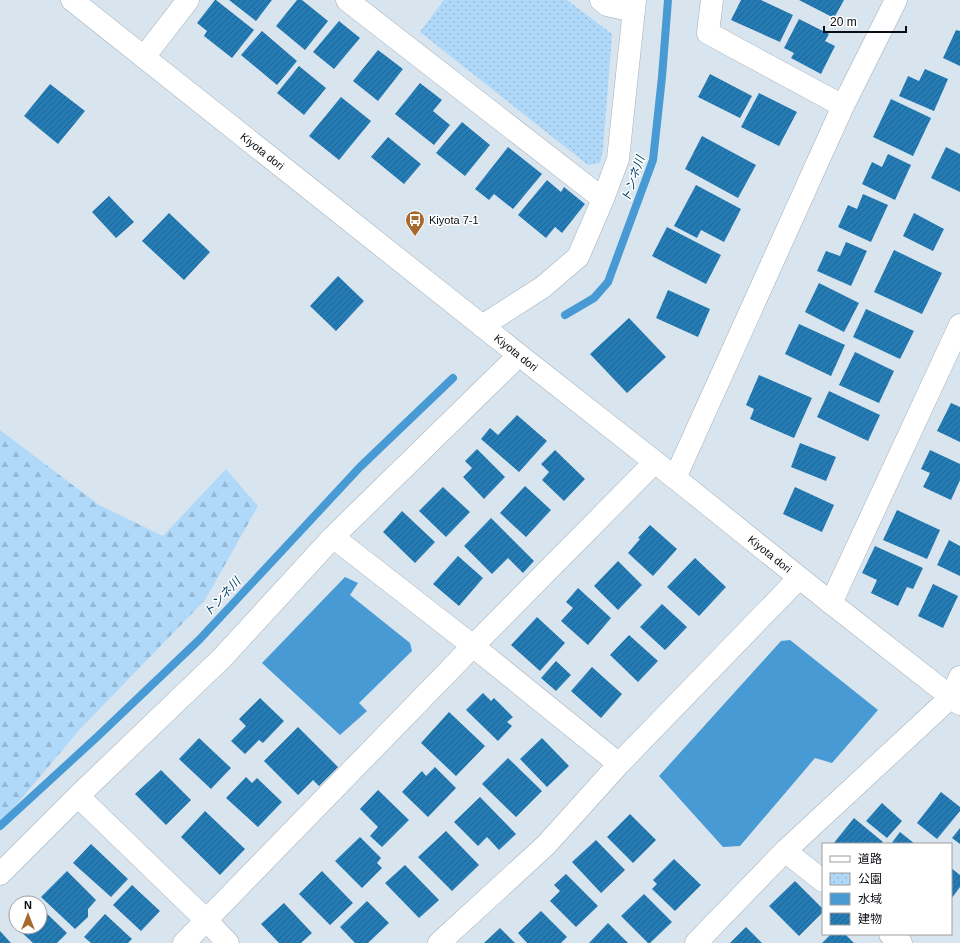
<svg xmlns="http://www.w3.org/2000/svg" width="960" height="943" font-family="Helvetica,'Noto Sans JP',sans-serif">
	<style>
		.forest { fill: url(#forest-firs) }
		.park { fill: url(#park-dots) }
		.water { fill: #479ad4 }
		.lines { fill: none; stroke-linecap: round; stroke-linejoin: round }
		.stream { stroke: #479ad4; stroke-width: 8 }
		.building { fill: url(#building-hatch) }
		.minor-casing { stroke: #a3afb8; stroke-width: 23 }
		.tertiary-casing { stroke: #a3afb8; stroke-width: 23 }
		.minor { stroke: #fff; stroke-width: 22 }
		.tertiary { stroke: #fff; stroke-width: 22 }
		.labels { text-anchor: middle; stroke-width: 3; stroke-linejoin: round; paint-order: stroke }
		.street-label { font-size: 11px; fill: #090c10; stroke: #fff }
		.poi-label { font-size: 11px; fill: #090c10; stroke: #fff; text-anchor: start }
		.water-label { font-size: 12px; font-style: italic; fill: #00446a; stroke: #fff }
	</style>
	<defs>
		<pattern id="forest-firs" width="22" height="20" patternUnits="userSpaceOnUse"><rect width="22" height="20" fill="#afd8f9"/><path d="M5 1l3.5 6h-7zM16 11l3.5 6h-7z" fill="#95b8d4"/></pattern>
		<pattern id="park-dots" width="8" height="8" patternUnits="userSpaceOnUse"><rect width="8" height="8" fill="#afd8f9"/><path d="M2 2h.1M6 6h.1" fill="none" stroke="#95b8d4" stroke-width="1.8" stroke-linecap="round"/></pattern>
		<pattern id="building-hatch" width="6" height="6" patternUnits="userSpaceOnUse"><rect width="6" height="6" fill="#257cb5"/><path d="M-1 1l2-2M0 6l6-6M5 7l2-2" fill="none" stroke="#1e6492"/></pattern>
	</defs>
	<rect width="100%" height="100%" fill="#d8e4ee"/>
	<path class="forest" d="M0 430 99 505 163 536 226 469 258 506 205 600 81 728 0 824Z"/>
	<path class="park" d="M444 0H567L612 34 603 150 600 163 588 165 420 32Z"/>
	<path class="water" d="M345 577 358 583 350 595 410 643 412 651 359 703 367 711 340 735 262 663Z
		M790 640 878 710 832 763 815 758 740 846 723 847 659 776 781 641Z"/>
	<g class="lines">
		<path class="stream" d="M565 315 594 298 608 282 653 160 662 77 668 0
			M0 826 97 737 199 640 360 467 453 378"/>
	</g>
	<path class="building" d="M215 0H216L254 30 232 58 204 36 207 31 197 23Z
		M229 0H272L256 21Z
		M297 0H302L328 21 305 50 276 26Z
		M741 0H761L793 15 780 42 731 20Z
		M799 0H844L834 18Z
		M799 19 829 34 825 41 835 46 821 74 791 58 794 53 784 48Z
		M339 21 360 38 334 69 313 52Z
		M956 30 960 31V66L943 58Z
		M262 31 297 61 277 85 241 55Z
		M378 50 403 69 378 101 353 81Z
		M299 66 326 88 304 115 277 93Z
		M925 69 948 79 934 111 899 96 908 76 919 81Z
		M710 74 752 96 740 118 698 97Z
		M420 83 442 100 433 111 450 125 434 145 395 114Z
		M50 84 85 111 58 144 24 116Z
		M759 93 797 112 779 146 741 127Z
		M341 97 371 121 339 160 309 136Z
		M891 99 931 118 913 156 873 137Z
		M462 122 490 145 465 176 436 153Z
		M702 136 756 165 738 198 685 169Z
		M388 137 421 164 404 184 371 157Z
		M508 147 542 174 513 209 494 194 489 200 475 189Z
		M946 147 960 154V192L931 178Z
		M888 154 911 165 895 200 862 184 872 162 882 167Z
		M547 180 561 192 564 187 585 204 562 233 555 227 546 238 518 215Z
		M696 185 741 209 724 242 701 230 697 238 674 226Z
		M863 194 888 205 871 242 838 227 848 205 857 209Z
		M109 196 134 222 116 238 92 212Z
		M169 213 210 252 184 280 142 241Z
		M914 213 944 229 933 251 903 236Z
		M667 227 721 255 706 284 652 256Z
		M846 242 867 251 851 286 817 271 826 251 840 256Z
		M894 250 942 273 922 314 874 292Z
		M338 276 364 301 336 331 310 306Z
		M819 283 859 303 844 332 805 312Z
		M668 290 710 309 698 337 656 318Z
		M866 309 914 331 900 359 853 337Z
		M629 318 666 357 627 393 590 354Z
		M799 324 845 345 831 376 785 354Z
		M855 352 894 371 879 403 839 385Z
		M759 375 812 398 794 438 750 419 754 409 746 405Z
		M829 391 880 415 868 441 817 417Z
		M951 403 960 407V442L937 431Z
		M517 415 547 441 519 472 481 439 490 428 498 435Z
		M800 443 836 457 826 481 791 467Z
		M477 449 505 477 484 499 463 477 472 468 465 461Z
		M555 450 585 479 564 501 542 480 549 472 541 464Z
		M930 450 960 464V480L951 500 923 487 930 473 921 469Z
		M525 486 551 510 526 537 500 513Z
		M443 487 470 512 446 537 419 511Z
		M795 487 834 505 822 532 783 514Z
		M897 510 940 530 927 559 883 540Z
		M402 511 435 542 415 563 383 532Z
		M491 518 534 561 523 573 508 558 492 574 464 546Z
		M650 525 677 549 653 576 628 553 640 539 638 538Z
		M949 540 960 546V576L937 565Z
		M875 546 923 568 913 589 907 587 898 606 871 593 877 580 862 573Z
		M458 556 483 578 459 606 433 584Z
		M695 558 726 587 699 616 667 587Z
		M618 561 642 585 618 610 594 586Z
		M933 584 958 596 943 628 918 616Z
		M578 588 611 618 588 645 561 621 573 608 566 602Z
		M662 604 687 627 665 650 640 627Z
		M537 617 565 643 540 671 511 645Z
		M629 635 658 661 638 682 610 655Z
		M556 661 571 675 556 691 541 678Z
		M592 667 622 694 601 718 571 691Z
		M483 693 491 701 494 698 513 717 507 722 512 726 498 741 466 710Z
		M260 698 284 721 263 743 259 740 245 754 231 741 246 726 239 719Z
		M449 712 485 746 456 776 421 743Z
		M298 727 338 767 319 786 313 780 298 795 264 761Z
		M199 738 231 768 211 789 179 759Z
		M542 738 569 766 547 787 520 759Z
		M508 758 542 791 516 817 482 784Z
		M435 767 456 788 428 817 402 792 422 771 426 776Z
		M161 770 191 800 166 825 135 794Z
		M246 777 252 783 257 778 282 802 258 827 226 798Z
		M378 790 409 820 382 847 370 836 378 827 360 809Z
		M941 792 960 807V811L937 839 917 823Z
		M480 797 516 834 499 850 487 837 478 846 454 822Z
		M882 803 902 821 887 838 866 821Z
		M205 811 245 849 220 875 181 837Z
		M630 814 656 840 633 863 607 837Z
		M854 818 883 842 881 844H833Z
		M960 828V844L952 838Z
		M446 831 479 865 452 891 418 857Z
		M900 832 915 844H891Z
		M360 837 381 858 377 863 382 868 362 888 335 861Z
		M596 840 625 870 601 893 572 862Z
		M91 844 128 879 111 897 73 863Z
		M674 859 701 885 675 911 652 889 657 884 653 880Z
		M405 865 439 900 419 918 385 883Z
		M951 868 960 875V887L951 899Z
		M67 871 96 900 88 909V917L75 929 41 897Z
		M322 871 353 903 330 925 299 894Z
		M566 874 598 906 576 927 550 901 560 891 554 885Z
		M795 881 823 909V912L799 936 769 906Z
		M132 885 160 911 141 931 113 905Z
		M644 894 672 922 650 943H648L621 916Z
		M367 901 389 923 368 943H355L340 927Z
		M284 903 312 933 301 943H279L261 924Z
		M40 907 67 933 57 943H33L16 927H40Z
		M541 911 567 937 561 943H527L518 933Z
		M105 914 132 939 128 943H91L84 937Z
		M608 923 628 943H589Z
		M746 927 762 943H730Z
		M500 928 515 943H484Z
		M0 931 11 943H0Z
		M831 934H845L854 943H822Z"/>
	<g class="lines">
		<g class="minor-casing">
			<path id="minor" d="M347 0 603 199
				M601 0 607 5 634 11
				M712 0 708 33 843 106
				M144 57 188 0
				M482 326 543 287 578 257 603 199 618 159 635 0
				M333 537 473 646 619 764
				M831 603 960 325
				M78 796 206 920 228 943
				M785 851 823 881
				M0 874 78 796 222 658 333 537 519 355
				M890 934 901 943
				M184 943 473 646 655 462
				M439 943 546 845 619 764 799 578
				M696 943 785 851 951 697 960 677"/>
		</g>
		<g class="tertiary-casing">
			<g id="tertiary">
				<path id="s1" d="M72 0 519 355 655 462 831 603 960 704"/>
				<path d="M675 478 843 106 896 0"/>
			</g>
		</g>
		<use href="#minor" class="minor"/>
		<use href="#tertiary" class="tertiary"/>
	</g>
	<defs>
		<g id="bus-pin" transform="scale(1)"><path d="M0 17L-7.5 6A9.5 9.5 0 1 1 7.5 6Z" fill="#a76a2e" stroke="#fff"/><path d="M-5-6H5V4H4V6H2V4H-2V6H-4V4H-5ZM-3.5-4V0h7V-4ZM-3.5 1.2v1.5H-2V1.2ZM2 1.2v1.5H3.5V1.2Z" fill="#fff"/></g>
	</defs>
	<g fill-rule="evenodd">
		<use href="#bus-pin" x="415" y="220"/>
	</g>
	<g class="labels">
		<g class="street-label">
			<text dy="4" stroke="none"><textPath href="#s1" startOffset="243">Kiyota dori</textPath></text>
			<text dy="4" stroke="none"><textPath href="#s1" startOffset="567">Kiyota dori</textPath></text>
			<text dy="4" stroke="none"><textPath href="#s1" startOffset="891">Kiyota dori</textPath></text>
		</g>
		<g class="poi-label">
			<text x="429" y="224">Kiyota 7-1</text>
		</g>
		<g class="water-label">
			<text transform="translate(633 179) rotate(-71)" y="4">トンネ川</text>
			<text transform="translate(222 597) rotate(-47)" y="4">トンネ川</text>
		</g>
	</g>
	<rect x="822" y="843" width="130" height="92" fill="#ffffff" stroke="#9d9e9f"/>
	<rect x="830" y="856" width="20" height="6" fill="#ffffff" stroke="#9d9e9f"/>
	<text x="858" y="863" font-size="12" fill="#090c10">道路</text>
	<rect x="830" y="873" width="20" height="12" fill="url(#park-dots)" stroke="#9d9e9f"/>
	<text x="858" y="883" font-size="12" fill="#090c10">公園</text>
	<rect x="830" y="893" width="20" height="12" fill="#479ad4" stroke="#9d9e9f"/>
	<text x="858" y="903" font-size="12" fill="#090c10">水域</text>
	<rect x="830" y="913" width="20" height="12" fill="url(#building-hatch)" stroke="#9d9e9f"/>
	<text x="858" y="923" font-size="12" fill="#090c10">建物</text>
	<g transform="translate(28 915)"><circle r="19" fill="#ffffff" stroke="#9d9e9f"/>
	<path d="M0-3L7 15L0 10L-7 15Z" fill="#a76a2e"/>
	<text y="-6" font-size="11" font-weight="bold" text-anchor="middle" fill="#090c10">N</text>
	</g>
	<path d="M824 26v6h82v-6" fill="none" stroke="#090c10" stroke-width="2"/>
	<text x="830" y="26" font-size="12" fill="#090c10" stroke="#ffffff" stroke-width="3" paint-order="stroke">20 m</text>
</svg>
